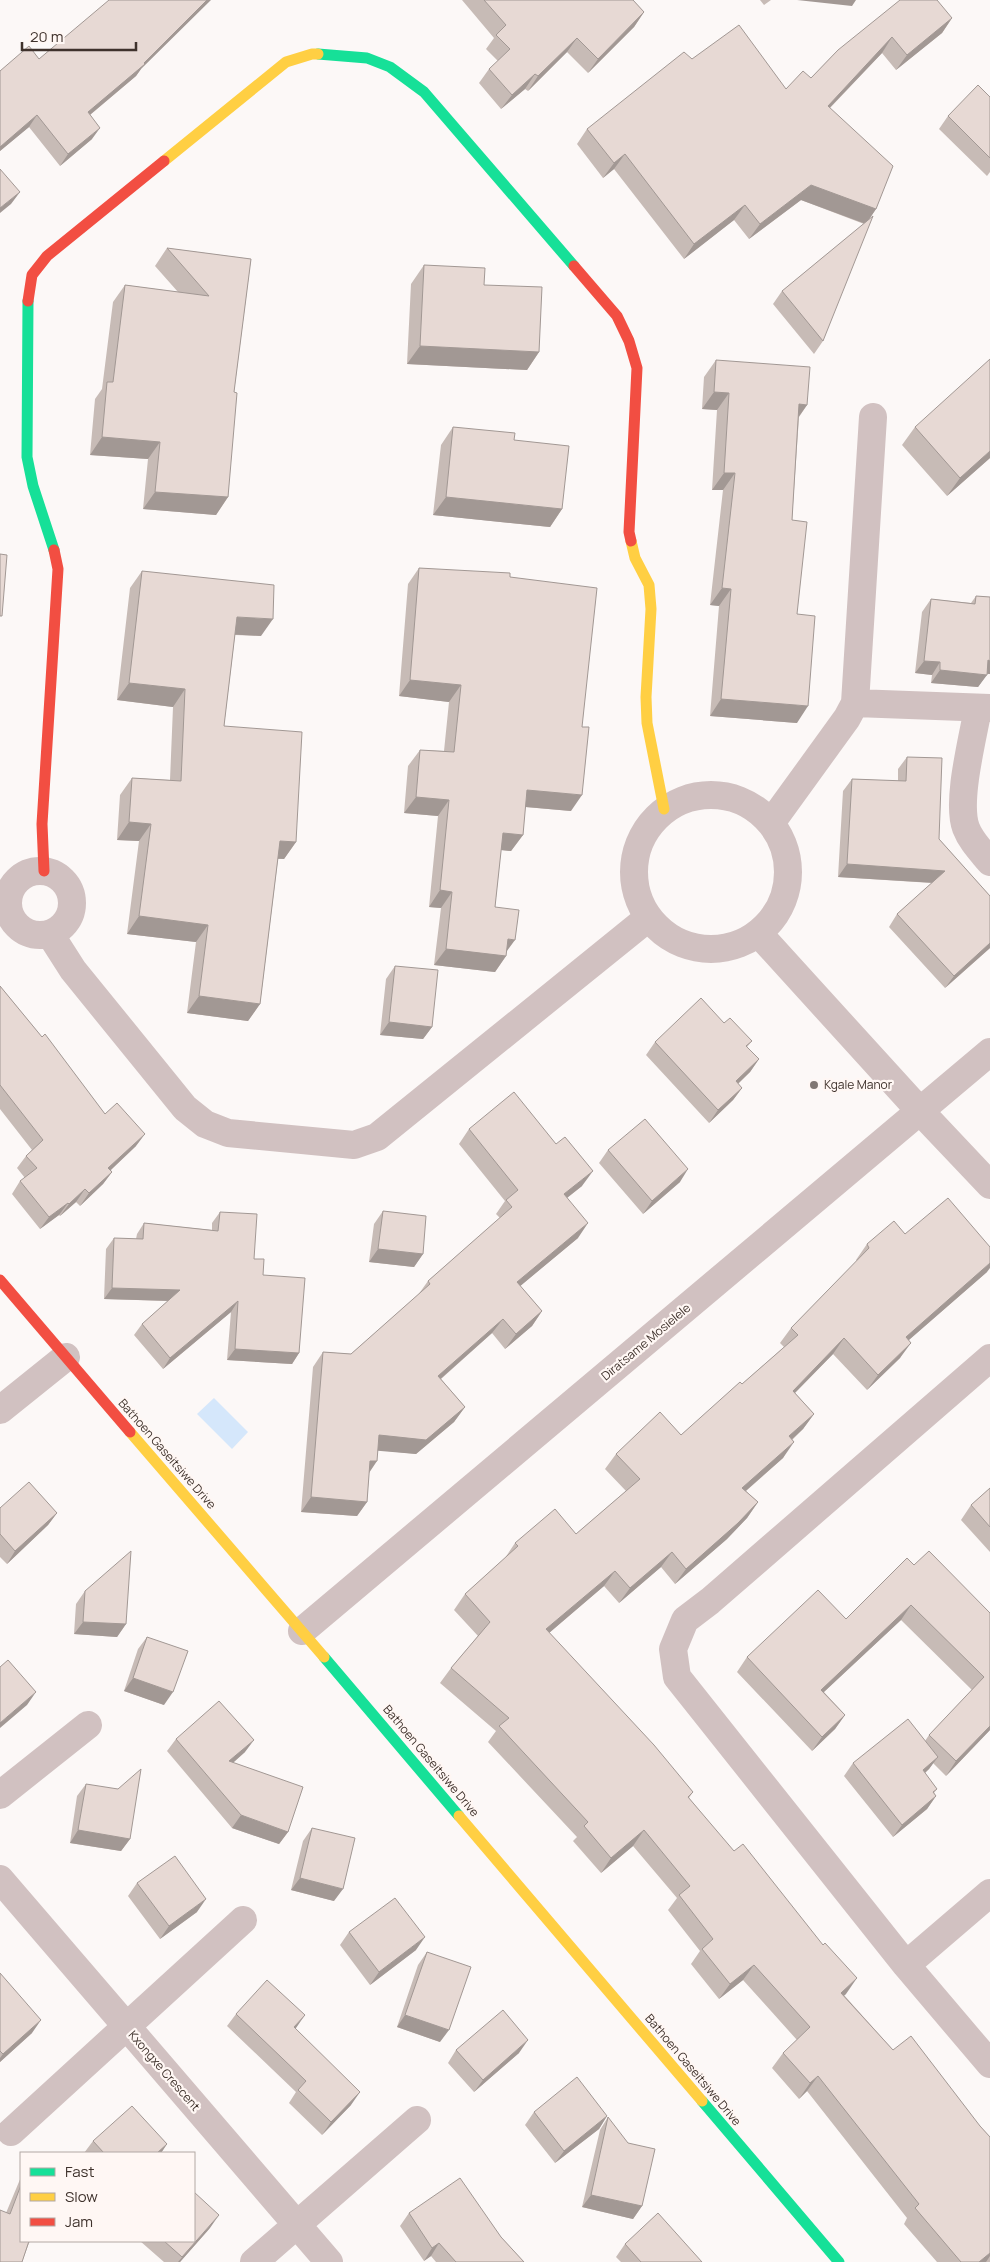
<svg xmlns="http://www.w3.org/2000/svg" width="990" height="2262" font-family="Manrope,sans-serif">
	<style>
		.water { fill: #d5e7fb }
		.lines { fill: none; stroke-linecap: round; stroke-linejoin: round }
		.street { stroke: #d1c1c1; stroke-width: 28 }
		.fast { stroke: #16e098; stroke-width: 11 }
		.slow { stroke: #ffcf43; stroke-width: 11 }
		.jam { stroke: #f24e42; stroke-width: 11 }
		.wall { fill: #c7bbb6 }
		.shaded-wall { fill: #a29894 }
		.building { fill: #e7d9d4; stroke: #a29894 }
		.poi-dot { fill: #817773; stroke: #fff7f4; stroke-width: 2 }
		.labels { text-anchor: middle; stroke-width: 4.5; stroke-linejoin: round; paint-order: stroke }
		.poi-label { font-size: 12px; fill: #3f322c; stroke: #fff7f4; text-anchor: start }
		.street-label { font-size: 12px; fill: #3f322c; stroke: #fff7f4 }
	</style>
	<rect width="100%" height="100%" fill="#fcf8f7"/>
	<path class="water" d="M214 1398 248 1432 232 1449 197 1414Z"/>
	<g class="lines">
		<path class="street" d="M855 703 990 708
			M978 708C973 738 956 801 966 828 971 841 981 851 990 862
			M634 872a77 77 0 1 1 154 0a77 77 0 1 1-154 0Z
			M771 823 847 718 855 703 873 417
			M8 903a32 32 0 1 1 64 0a32 32 0 1 1-64 0Z
			M50 934 73 970 185 1108 205 1124 228 1133 354 1145 377 1137 648 918
			M759 934 920 1111 990 1185
			M990 1358 710 1601 685 1620 673 1649 677 1677 906 1965 990 2064
			M0 1410 66 1357
			M302 1631 990 1052
			M0 1795 88 1725
			M0 1879 329 2262
			M906 1965 990 1893
			M11 2132 243 1920
			M254 2262 417 2120"/>
		<path class="fast" d="M318 54 367 58 390 67 424 92 574 266
			M28 301 27 457 33 486 54 550
			M324 1657 459 1816
			M702 2101 839 2262"/>
		<path class="slow" d="M164 161 286 62 312 54H318
			M631 541 635 558 649 585 651 609 646 697 647 723 664 809
			M130 1432 324 1657
			M459 1816 702 2101"/>
		<path class="jam" d="M574 266 617 316 629 341 637 368 629 532 631 541
			M28 301 32 275 47 256 164 161
			M44 871 42 824 58 569 54 550
			M0 1280 130 1432"/>
	</g>
	<path class="wall" d="M462 0H633L644 12 634 27 588 73 567 52 528 91 525 89 501 109 479 83 489 69 498 61 486 49 494 38Z
		M760 0H771L764 5Z
		M952 18 942 33 896 70 882 53 830 108 876 209 869 219 823 341 814 354 773 304 782 291 864 224 801 200 749 239 734 220 684 259 614 169 603 178 577 144 587 129 692 59 786 89 811 78 838 50Z
		M39 59 141 69 136 76 90 115 92 139 60 166 29 127 0 151V71Z
		M990 97V172L987 176 939 129 948 116Z
		M167 248 251 259 234 392 228 497 216 515 143 509 148 459 90 455 95 399 102 389 113 302 125 285 178 292 155 266Z
		M424 265 484 285 539 352 527 370 407 364 411 284Z
		M716 360 807 405 799 417 792 520 797 614V723L710 716 719 606 710 605 723 490H712L717 410 702 409 704 377Z
		M453 427 514 440 562 509 550 527 433 515 441 445Z
		M915 427 990 458 947 496 902 445Z
		M419 568 510 577 571 811 525 807 523 835 511 851 501 850 495 907 506 952V956L495 972 434 965 441 908 429 907 438 816 404 813 408 766 420 750 444 751 449 702 399 696 408 584Z
		M142 571 261 636 235 635 224 726 296 842 284 859H278L260 1004 248 1021 187 1013 196 942 127 934 139 841 117 840 120 795 132 778 170 780 173 707 117 700 130 588Z
		M976 596 990 597V674H987L978 687 931 683 932 675 915 673 922 612 931 599 971 603Z
		M907 757 939 839 990 896V948L945 988 889 927 897 914 932 883 838 877 843 791 852 779 898 781V769Z
		M395 966 432 1027 423 1039 380 1035 386 979Z
		M0 986 105 1114 136 1146 111 1170 112 1172 103 1184 80 1206 76 1202 60 1216 59 1215 40 1229 12 1194 20 1181 25 1178 17 1168 26 1156 32 1150 0 1109Z
		M724 1023 752 1041 747 1047 759 1059 750 1072 738 1084 742 1088 733 1100 709 1123 646 1055 655 1042Z
		M469 1129 582 1186 567 1198 578 1238 520 1286 542 1311 532 1326 505 1349 492 1333 441 1379 465 1407 454 1422 416 1454 378 1450 369 1472 367 1502 357 1516 301 1512 313 1367 323 1352 351 1354 418 1295 428 1281 500 1218 496 1214 505 1201 459 1144Z
		M608 1150 680 1182 643 1214 599 1163Z
		M383 1211 423 1254 414 1267 369 1262 374 1224Z
		M220 1212 254 1259 263 1275 299 1353 292 1364 227 1360 231 1312 163 1369 134 1335 142 1324 168 1301 104 1299 106 1249 114 1238 136 1239 137 1234 144 1223 212 1230V1223Z
		M905 1234 987 1272 909 1340 900 1358 867 1390 833 1354 795 1393 814 1414 803 1429 792 1440 783 1458 746 1491 758 1502 747 1518 727 1539 675 1584 661 1567 619 1603 604 1586 549 1633 693 1792 689 1798 846 1994 844 1995 893 2050 980 2126 990 2137V2262H937L904 2224 907 2218 807 2091 799 2099 772 2068 783 2053 797 2040 743 1980 719 1999 691 1964 700 1951 668 1910 677 1898 633 1846 601 1873 573 1841 577 1837 488 1742 496 1731 440 1683 451 1668 478 1636 454 1610 465 1594 505 1558 515 1543 576 1534 626 1491 605 1469 616 1454 681 1435 742 1384 784 1347 780 1343 791 1328 857 1261 856 1260 867 1244Z
		M990 1488V1552L961 1520 971 1505Z
		M0 1508 57 1513 48 1525 7 1564 0 1557Z
		M914 1565 990 1613V1730L946 1776 933 1763 929 1769 925 1773 937 1789 934 1793 936 1796 927 1809 893 1837 844 1776 853 1763 925 1741 929 1735 972 1690 901 1620 824 1692 845 1715 835 1729 812 1751 737 1672 747 1657 846 1619Z
		M85 1591 126 1624 117 1637 74 1634 76 1604Z
		M147 1637 164 1705 124 1691 138 1649Z
		M176 1739 245 1752 233 1763 288 1832 279 1844 232 1828 167 1751Z
		M86 1784 130 1839 121 1851 70 1843 77 1796Z
		M312 1828 334 1901 291 1890 303 1841Z
		M137 1883 197 1912 160 1939 128 1896Z
		M349 1932 416 1950 370 1985 340 1945Z
		M427 1952 440 2042 397 2027 418 1965Z
		M0 1973 32 2033 0 2062Z
		M236 2014 295 2028 351 2105 322 2135 289 2103 296 2092 227 2026Z
		M456 2050 519 2053 474 2092 448 2063Z
		M534 2112 607 2116 599 2129 555 2163 525 2125Z
		M608 2117 642 2206 633 2219 582 2207 600 2130Z
		M93 2141 167 2144 161 2153H84Z
		M21 2177V2241H31L29 2243 22 2262H0V2210L6 2213Z
		M409 2213 501 2237 524 2262H436L431 2256 424 2261 400 2226Z
		M210 2228 180 2262H164L140 2241H194Z
		M625 2244 702 2262H621L616 2257Z"/>
	<path class="shaded-wall" d="M207 0H211L141 69 136 76 79 124 88 112 144 63Z
		M797 0H856L852 6Z
		M644 12 634 27 588 73 598 59Z
		M952 18 942 33 896 70 907 55Z
		M892 37 882 53 817 121 828 106Z
		M577 38 567 52 528 91 538 76Z
		M535 74 525 89 501 109 512 95Z
		M37 115 29 127 0 151V147Z
		M100 128 92 139 60 166 68 154Z
		M625 154 614 169 603 178 614 163Z
		M811 185 876 209 866 224 801 200 749 239 760 224Z
		M20 192 11 204 0 213V208Z
		M745 205 734 220 684 259 694 244Z
		M420 346 539 352 527 370 407 364Z
		M714 392 729 393 717 410 702 409Z
		M799 404 807 405 795 422Z
		M102 437 160 442 148 459 90 455Z
		M990 451V458L947 496 960 478Z
		M724 473H735L723 490H712Z
		M155 492 228 497 216 515 143 509Z
		M446 497 562 509 550 527 433 515Z
		M722 588 731 589 719 606 710 605Z
		M237 617 273 619 261 636 225 634Z
		M988 660 990 661V674L980 673Z
		M924 661 940 662 932 675 915 673Z
		M940 670 987 675 978 687 931 683Z
		M410 680 461 685 449 702 399 696Z
		M129 683 185 689 173 707 117 700Z
		M721 699 808 706 797 723 710 716Z
		M527 790 582 795 571 811 515 806Z
		M416 797 449 800 438 816 404 813Z
		M129 822 151 824 139 841 117 840Z
		M503 833 523 835 511 851 492 849Z
		M280 841 296 842 284 859 268 858Z
		M847 864 945 871 936 883 838 877Z
		M440 890 452 892 441 908 429 907Z
		M139 916 208 925 196 942 127 934Z
		M508 939 515 940 504 955 506 956 495 972 434 965 446 949Z
		M990 943V948L945 988 954 976Z
		M199 996 260 1004 248 1021 187 1013Z
		M389 1022 432 1027 423 1039 380 1035Z
		M759 1059 750 1072 727 1094 736 1081Z
		M742 1088 733 1100 709 1123 718 1110Z
		M145 1134 136 1146 100 1180 108 1168Z
		M688 1169 680 1182 643 1214 652 1201Z
		M593 1171 582 1186 554 1208 564 1194Z
		M112 1172 103 1184 80 1206 89 1193Z
		M85 1189 76 1202 60 1216 69 1204Z
		M68 1203 59 1215 40 1229 49 1217Z
		M588 1223 578 1238 507 1297 517 1282Z
		M378 1249 423 1254 414 1267 369 1262Z
		M990 1263V1268L987 1272 895 1352 906 1337Z
		M112 1288 180 1290 172 1301 104 1299Z
		M238 1301 231 1312 163 1369 170 1358Z
		M542 1311 532 1326 505 1349 516 1334Z
		M503 1319 492 1333 428 1390 438 1376Z
		M844 1338 833 1354 782 1406 793 1391Z
		M911 1343 900 1358 867 1390 878 1375Z
		M235 1349 299 1353 292 1364 227 1360Z
		M465 1407 454 1422 416 1454 369 1450 379 1435Z
		M814 1414 803 1429 778 1452 789 1436Z
		M794 1442 783 1458 732 1503 742 1488Z
		M370 1461H377L367 1476Z
		M311 1497 367 1502 357 1516 301 1512Z
		M758 1502 747 1518 727 1539 675 1584 686 1569Z
		M57 1513 48 1525 7 1564 15 1551Z
		M672 1552 661 1567 619 1603 630 1588Z
		M615 1571 604 1586 535 1645 546 1629Z
		M911 1605 901 1620 811 1704 821 1690Z
		M83 1622 126 1624 117 1637 74 1634Z
		M133 1678 173 1692 164 1705 124 1691Z
		M36 1692 27 1705 0 1728V1723Z
		M845 1715 835 1729 812 1751 822 1737Z
		M990 1726V1730L946 1776 956 1761Z
		M254 1740 245 1752 220 1774 229 1761Z
		M938 1757 929 1769 914 1783 923 1770Z
		M936 1796 927 1809 893 1837 902 1825Z
		M241 1815 288 1832 279 1844 232 1828Z
		M78 1830 130 1839 121 1851 70 1843Z
		M644 1830 633 1846 601 1873 611 1858Z
		M300 1878 343 1889 334 1901 291 1890Z
		M206 1899 197 1912 160 1939 169 1926Z
		M425 1937 416 1950 370 1985 379 1972Z
		M754 1965 743 1980 719 1999 730 1984Z
		M857 1978 846 1994 830 2008 841 1993Z
		M305 2015 296 2028 285 2040 294 2027Z
		M405 2015 449 2030 440 2042 397 2027Z
		M41 2020 32 2033 0 2062V2058L3 2054Z
		M528 2040 519 2053 474 2092 483 2080Z
		M818 2076 807 2091 799 2099 810 2083Z
		M360 2092 351 2105 322 2135 331 2122Z
		M607 2116 599 2129 555 2163 564 2151Z
		M167 2144 161 2153H157Z
		M591 2195 642 2206 633 2219 582 2207Z
		M219 2215 210 2228 180 2262H178Z
		M439 2243 431 2256 424 2261 432 2248Z
		M990 2253V2256L986 2262H979Z"/>
	<path class="building" d="M109 0H207L144 63 145 64 88 112 100 128 68 154 37 115 0 147V71L29 46 39 59Z
		M484 0H633L644 12 598 59 577 38 538 76 535 74 512 95 489 69 510 49 496 35 506 25Z
		M900 0H937L952 18 907 55 892 37 828 106 893 166 876 209 811 185 760 224 745 205 694 244 625 154 614 163 587 129 684 52 692 59 739 25 786 89 803 71 811 78 838 50Z
		M978 85 990 97V158L948 116Z
		M0 169 20 192 0 208Z
		M873 216 823 341 782 291Z
		M167 248 251 259 234 392 237 393 228 497 155 492 160 442 102 437 107 382H113L125 285 209 296Z
		M424 265 485 268 484 285 542 287 539 352 420 346Z
		M990 359V451L960 478 915 427Z
		M716 360 810 367 807 405 799 404 792 520 807 522 797 614 815 616 808 706 721 699 731 589 722 588 735 473H724L729 393 714 392Z
		M453 427 515 433 514 440 569 446 562 509 446 497Z
		M0 554 7 555 2 616H0Z
		M419 568 510 573V577L597 588 582 727H589L582 795 527 790 523 835 503 833 495 907 519 910 515 940 508 939 506 956 446 949 452 892 440 890 449 800 416 797 420 750 454 752 461 685 410 680Z
		M142 571 274 585 273 619 237 617 224 726 302 732 296 842 280 841 260 1004 199 996 208 925 139 916 151 824 129 822 132 778 181 781 185 689 129 683Z
		M976 596 990 597V661L988 660 987 675 940 670V662L924 661 931 599 975 604Z
		M907 757 942 758 939 839 990 896V943L954 976 897 914 945 871 847 864 852 779 906 781Z
		M395 966 438 970 432 1027 389 1022Z
		M0 986 42 1037 45 1034 105 1114 117 1103 145 1134 108 1168 112 1172 89 1193 85 1189 69 1204 68 1203 49 1217 20 1181 37 1168 26 1156 43 1140 0 1085Z
		M701 998 724 1023 730 1018 752 1041 746 1046 759 1059 736 1081 742 1088 718 1110 655 1042Z
		M514 1092 556 1144 565 1137 593 1171 564 1194 588 1223 517 1282 542 1311 516 1334 503 1319 438 1376 465 1407 426 1440 379 1435 377 1461H370L367 1502 311 1497 323 1352 351 1354 430 1284 428 1281 512 1207 506 1200 518 1190 469 1129Z
		M645 1119 688 1169 652 1201 608 1150Z
		M948 1198 990 1247V1263L906 1337 911 1343 878 1375 844 1338 793 1391 814 1414 789 1436 794 1442 742 1488 758 1502 738 1523 686 1569 672 1552 630 1588 615 1571 546 1629 654 1745 693 1792 688 1797 734 1851 743 1844 823 1945 825 1943 857 1978 841 1993 893 2050 911 2036 980 2126 990 2137V2253L979 2262H961L915 2208 919 2204 818 2076 810 2083 783 2053 810 2027 754 1965 730 1984 702 1949 713 1939 679 1895 690 1886 644 1830 611 1858 584 1826 588 1822 499 1726 509 1718 451 1668 490 1622 465 1594 518 1546 515 1543 555 1509 576 1534 640 1479 616 1454 660 1412 681 1435 740 1382 742 1384 798 1335 791 1328 869 1248 867 1244 894 1221 905 1234Z
		M383 1211 426 1216 423 1254 378 1249Z
		M220 1212 257 1214 254 1259H264L263 1275 305 1278 299 1353 235 1349 238 1301 170 1358 142 1324 180 1290 112 1288 114 1238 143 1239 144 1223 218 1231Z
		M29 1482 57 1513 15 1551 0 1534V1508Z
		M990 1488V1527L971 1505Z
		M131 1551 126 1624 83 1622 85 1591Z
		M929 1551 990 1613V1726L956 1761 929 1735 984 1677 911 1605 821 1690 845 1715 822 1737 747 1657 818 1590 846 1619 907 1558 914 1565Z
		M147 1637 188 1651 173 1692 133 1678Z
		M8 1660 36 1692 0 1723V1667Z
		M219 1701 254 1740 229 1761 303 1787 288 1832 241 1815 176 1739Z
		M908 1719 938 1757 923 1770 937 1789 933 1792 936 1796 902 1825 853 1763Z
		M141 1769 130 1839 78 1830 86 1784 118 1789Z
		M312 1828 355 1838 343 1889 300 1878Z
		M175 1856 206 1899 169 1926 137 1883Z
		M395 1898 425 1937 379 1972 349 1932Z
		M427 1952 471 1967 449 2030 405 2015Z
		M0 1973 41 2020 3 2054 0 2051Z
		M267 1980 305 2015 294 2027 360 2092 331 2122 298 2090 306 2081 236 2014Z
		M503 2010 528 2040 483 2080 456 2050Z
		M577 2077 607 2116 564 2151 534 2112Z
		M132 2106 167 2144 157 2153H104L93 2141Z
		M608 2117 628 2143 655 2149 642 2206 591 2195Z
		M460 2178 501 2237 524 2262H456L439 2243 432 2248 409 2213Z
		M21 2185V2241H29L22 2262H0V2210L10 2214Z
		M194 2192 219 2215 182 2257 164 2241H194Z
		M658 2213 702 2262H641L625 2244Z"/>
	<circle class="poi-dot" cx="814" cy="1085" r="5"/>
	<g class="labels">
		<g class="poi-label">
			<text x="824" y="1089">Kgale Manor</text>
		</g>
		<g class="street-label">
			<text transform="translate(646 1342) rotate(-40)" y="4">Diratsame Mosielele</text>
			<text transform="translate(167 1454) rotate(49)" y="4">Bathoen Gaseitsiwe Drive</text>
			<text transform="translate(431 1761) rotate(50)" y="4">Bathoen Gaseitsiwe Drive</text>
			<text transform="translate(693 2070) rotate(50)" y="4">Bathoen Gaseitsiwe Drive</text>
			<text transform="translate(164 2071) rotate(49)" y="4">Kxongxe Crescent</text>
		</g>
	</g>
	<rect x="20" y="2152" width="175" height="90" fill="#fff7f4" stroke="#b2a8a4"/>
	<rect x="30" y="2168" width="25" height="8" fill="#16e098" stroke="#b2a8a4"/>
	<text x="65" y="2177" font-size="15" fill="#3f322c">Fast</text>
	<rect x="30" y="2193" width="25" height="8" fill="#ffcf43" stroke="#b2a8a4"/>
	<text x="65" y="2202" font-size="15" fill="#3f322c">Slow</text>
	<rect x="30" y="2218" width="25" height="8" fill="#f24e42" stroke="#b2a8a4"/>
	<text x="65" y="2227" font-size="15" fill="#3f322c">Jam</text>
	<path d="M22 42v8h114v-8" fill="none" stroke="#3f322c" stroke-width="2.5"/>
	<text x="30" y="42" font-size="15" fill="#3f322c" stroke="#fff7f4" stroke-width="4" paint-order="stroke">20 m</text>
</svg>
